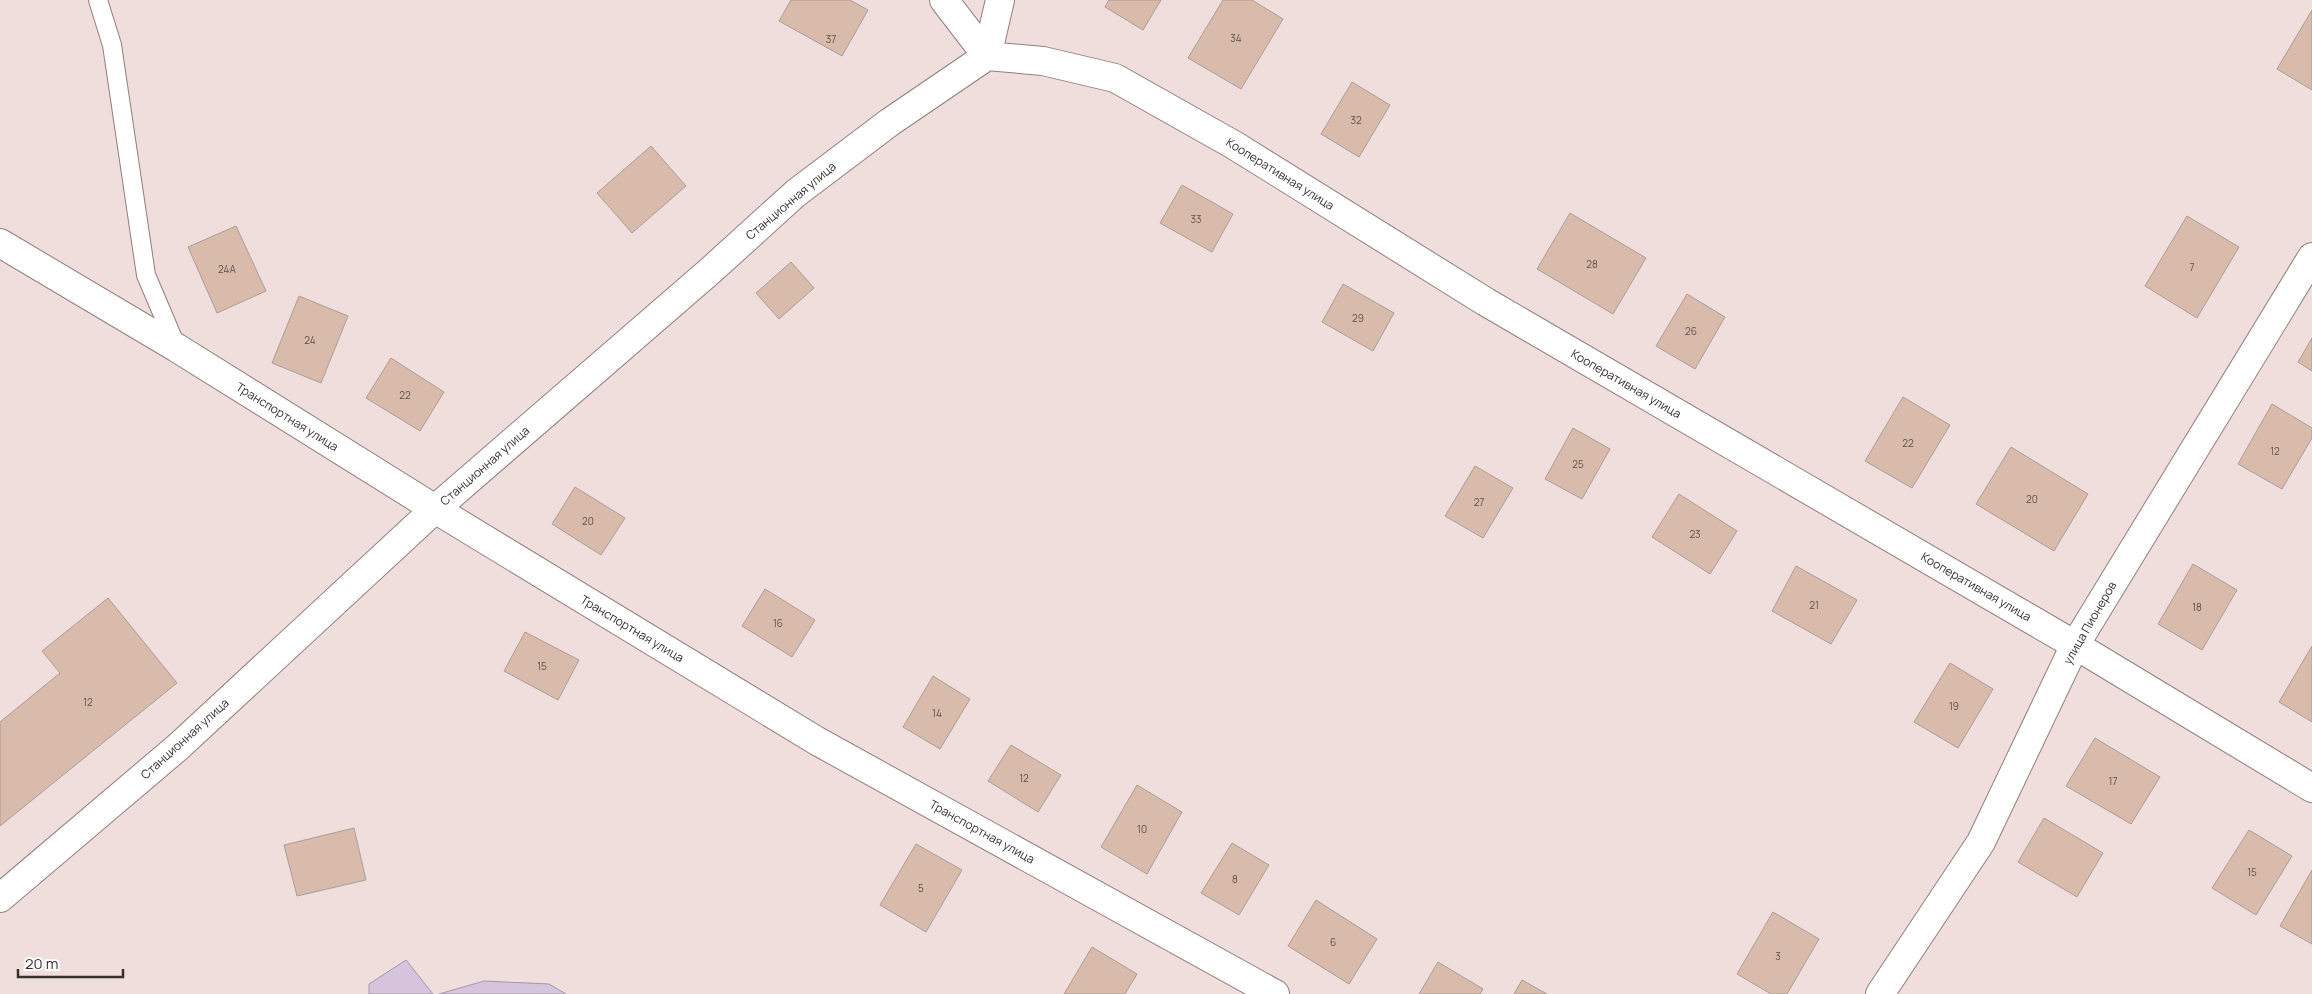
<svg xmlns="http://www.w3.org/2000/svg" width="2312" height="994" font-family="Manrope,sans-serif">
	<style>
		.water { fill: #d6c4dd; stroke: #a697a8 }
		.building { fill: #d8bbab; stroke: #ac9d95 }
		.lines { fill: none; stroke-linecap: round; stroke-linejoin: round }
		.lane-casing { stroke: #907f7e; stroke-width: 20 }
		.street-casing { stroke: #907f7e; stroke-width: 30 }
		.secondary-casing { stroke: #907f7e; stroke-width: 30 }
		.lane { stroke: #fff; stroke-width: 18 }
		.street { stroke: #fff; stroke-width: 28 }
		.secondary { stroke: #fff; stroke-width: 28 }
		.labels { text-anchor: middle; stroke-width: 4; stroke-linejoin: round; paint-order: stroke }
		.number-label { font-size: 10px; fill: #5e524d }
		.street-label { font-size: 12px; fill: #362f2e; stroke: #fff }
	</style>
	<rect width="100%" height="100%" fill="#f0dedd"/>
	<path class="water" d="M406 960 433 994H369V984Z
		M484 981 549 984 566 994H439Z"/>
	<path class="building" d="M791 0H850L868 10 842 56 779 21Z
		M1109 0H1161L1143 30 1105 7Z
		M1223 0H1252L1283 19 1241 89 1188 58Z
		M2312 10V90L2277 69Z
		M1352 82 1390 105 1359 157 1321 134Z
		M651 146 686 186 632 233 597 193Z
		M1182 185 1233 214 1212 252 1160 223Z
		M1570 213 1646 258 1613 314 1537 269Z
		M2187 216 2239 247 2197 318 2145 286Z
		M236 226 266 291 217 313 188 247Z
		M791 262 814 288 779 319 756 293Z
		M1343 284 1394 313 1373 351 1322 322Z
		M1687 294 1725 317 1695 369 1656 346Z
		M299 296 348 316 321 383 272 363Z
		M2312 338V371L2298 362Z
		M391 358 444 392 420 431 366 398Z
		M1903 397 1950 425 1912 488 1865 461Z
		M2272 404 2312 428V438L2282 489 2238 464Z
		M1573 428 1610 449 1582 499 1545 479Z
		M2011 447 2088 494 2054 551 1976 504Z
		M1475 466 1513 488 1483 538 1445 516Z
		M575 487 625 518 601 555 552 524Z
		M1679 494 1737 531 1710 574 1652 537Z
		M2193 564 2237 590 2202 650 2158 624Z
		M1796 566 1857 600 1831 644 1772 611Z
		M765 589 815 620 792 657 742 626Z
		M108 598 177 683 0 826V722L60 673 42 651Z
		M525 632 579 660 558 700 504 671Z
		M2312 646V722L2279 702Z
		M1950 663 1993 689 1958 748 1914 722Z
		M933 676 970 699 940 749 903 727Z
		M2095 738 2160 777 2131 824 2066 786Z
		M1011 745 1061 775 1038 812 988 781Z
		M1137 785 1182 812 1147 874 1101 847Z
		M2044 818 2103 853 2077 897 2018 862Z
		M354 828 366 880 297 896 284 845Z
		M2249 830 2292 856 2256 915 2212 888Z
		M1232 843 1269 865 1239 915 1201 893Z
		M916 844 962 870 926 932 880 905Z
		M2312 870V944L2280 926Z
		M1316 900 1377 939 1349 984 1288 946Z
		M1773 912 1819 939 1787 994H1771L1737 974Z
		M1092 947 1137 974 1125 994H1064Z
		M1438 962 1483 989 1480 994H1419Z
		M1522 980 1547 994H1514Z"/>
	<g class="lines">
		<g class="lane-casing">
			<path id="lane" d="M98 0 112 45 146 275 177 348"/>
		</g>
		<g class="street-casing">
			<path id="street" d="M944 0 987 56
				M987 56 1000 0
				M0 243 177 348 435 509 817 741 1275 994
				M1880 994 1981 842 2075 645 2312 257"/>
		</g>
		<g class="secondary-casing">
			<path id="secondary" d="M0 898 178 747 435 509 710 271 796 193 890 122 987 56 1043 61 1115 78 1234 145 1486 302 2075 645 2312 788"/>
		</g>
		<use href="#lane" class="lane"/>
		<use href="#street" class="street"/>
		<use href="#secondary" class="secondary"/>
	</g>
	<g class="labels">
		<g class="number-label">
			<text x="1236" y="42">34</text>
			<text x="831" y="43">37</text>
			<text x="1356" y="124">32</text>
			<text x="1196" y="223">33</text>
			<text x="1592" y="268">28</text>
			<text x="2192" y="271">7</text>
			<text x="227" y="273">24А</text>
			<text x="1358" y="322">29</text>
			<text x="1691" y="335">26</text>
			<text x="310" y="344">24</text>
			<text x="405" y="399">22</text>
			<text x="1908" y="447">22</text>
			<text x="2275" y="455">12</text>
			<text x="1578" y="468">25</text>
			<text x="2032" y="503">20</text>
			<text x="1479" y="506">27</text>
			<text x="588" y="525">20</text>
			<text x="1695" y="538">23</text>
			<text x="1814" y="609">21</text>
			<text x="2197" y="611">18</text>
			<text x="778" y="627">16</text>
			<text x="542" y="670">15</text>
			<text x="88" y="706">12</text>
			<text x="1954" y="710">19</text>
			<text x="937" y="717">14</text>
			<text x="1024" y="782">12</text>
			<text x="2113" y="785">17</text>
			<text x="1142" y="833">10</text>
			<text x="2252" y="876">15</text>
			<text x="1235" y="883">8</text>
			<text x="921" y="892">5</text>
			<text x="1333" y="946">6</text>
			<text x="1778" y="960">3</text>
		</g>
		<g class="street-label">
			<text transform="translate(1280 174) rotate(32)" y="4">Кооперативная улица</text>
			<text transform="translate(791 201) rotate(-40)" y="4">Станционная улица</text>
			<text transform="translate(1626 384) rotate(30)" y="4">Кооперативная улица</text>
			<text transform="translate(287 417) rotate(32)" y="4">Транспортная улица</text>
			<text transform="translate(485 466) rotate(-41)" y="4">Станционная улица</text>
			<text transform="translate(1976 587) rotate(30)" y="4">Кооперативная улица</text>
			<text transform="translate(2090 623) rotate(-60)" y="4">улица Пионеров</text>
			<text transform="translate(632 629) rotate(31)" y="4">Транспортная улица</text>
			<text transform="translate(185 739) rotate(-42)" y="4">Станционная улица</text>
			<text transform="translate(982 832) rotate(29)" y="4">Транспортная улица</text>
		</g>
	</g>
	<path d="M18 969v8h105v-8" fill="none" stroke="#362f2e" stroke-width="2.5"/>
	<text x="25" y="969" font-size="15" fill="#362f2e" stroke="#ffffff" stroke-width="4" paint-order="stroke">20 m</text>
</svg>
